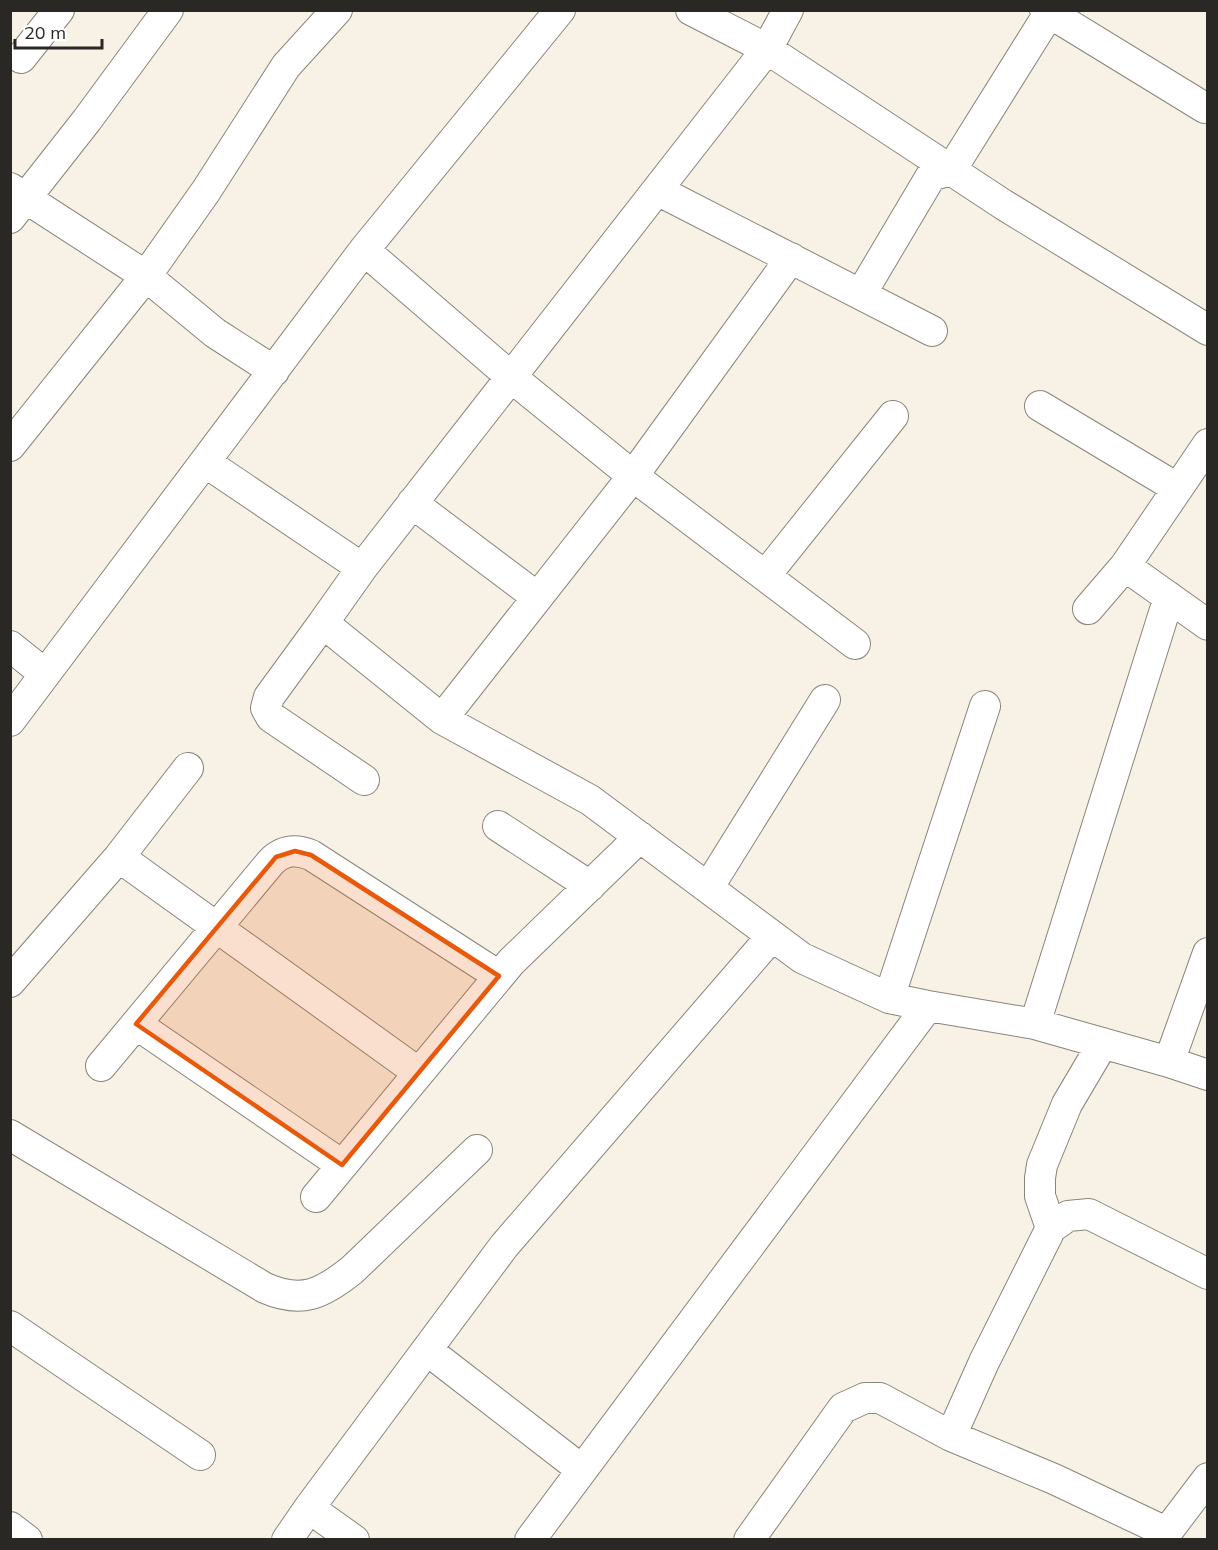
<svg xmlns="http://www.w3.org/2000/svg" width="1218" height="1550" font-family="Mulish,sans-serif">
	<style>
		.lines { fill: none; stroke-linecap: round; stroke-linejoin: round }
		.minor-casing { stroke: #8a857b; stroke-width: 32 }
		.minor { stroke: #fff; stroke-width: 30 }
		.marked { fill: #e8590c; fill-opacity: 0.2; stroke: #e8590c; stroke-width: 4.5; stroke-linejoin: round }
	</style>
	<rect width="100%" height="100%" fill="#f7f1e6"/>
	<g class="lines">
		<g class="minor-casing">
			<path id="minor" d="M691 10 767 49 1004 205 1208 330
				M1045 10 1205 108
				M21 58 59 10
				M10 188 146 276 215 333 274 371
				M657 190 932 331
				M10 218 87 120 168 10
				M364 250 511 377 633 476 791 258
				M861 294 931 176 951 170 1051 10
				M1040 406 1177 488
				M10 446 146 276 206 191 286 66 337 10
				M205 462 362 568 767 49 788 10
				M412 503 537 597
				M1125 566 1208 625
				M362 568 323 623 442 719 590 800 802 958 889 998 928 1006 1035 1024 1169 1062 1208 1075
				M765 576 893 416
				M1088 609 1125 566 1208 444
				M323 623 269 697 266 708 271 717 364 780
				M10 646 45 674
				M442 719 633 476 855 644
				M10 721 364 250 560 10
				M498 826 590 886
				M119 857 419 1073
				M708 888 825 700
				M10 982 119 857 188 768
				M889 998 985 706
				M136 1024 342 1165
				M1035 1024 1169 597
				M1169 1062 1208 953
				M101 1066 271 862C283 850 296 849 311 855L499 976
				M10 1135 265 1288C302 1304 322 1294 352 1270L477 1150
				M316 1197 511 962 640 837
				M1051 1228 1040 1196V1178L1042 1165 1067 1104 1103 1043
				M10 1326 200 1455
				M427 1350 582 1470
				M309 1508 354 1540
				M10 1527 27 1540
				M1166 1532 1054 1479 951 1436 984 1362 1051 1228 1068 1216 1089 1214 1208 1274
				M287 1540 309 1508 504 1246 772 936
				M530 1540 928 1006
				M749 1540 843 1408 865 1398H880L951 1436
				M1161 1540 1208 1478"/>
		</g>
		<use href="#minor" class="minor"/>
	</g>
	<path class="marked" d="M295 851 311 855 499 976 342 1165 136 1024 276 857Z"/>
	<rect width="1218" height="1550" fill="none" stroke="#2a2824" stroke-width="24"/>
	<path d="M15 39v9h87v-9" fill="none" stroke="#2a2824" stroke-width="3"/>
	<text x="24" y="39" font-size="18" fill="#2a2824" stroke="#ffffff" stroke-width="4.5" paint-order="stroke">20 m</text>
</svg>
